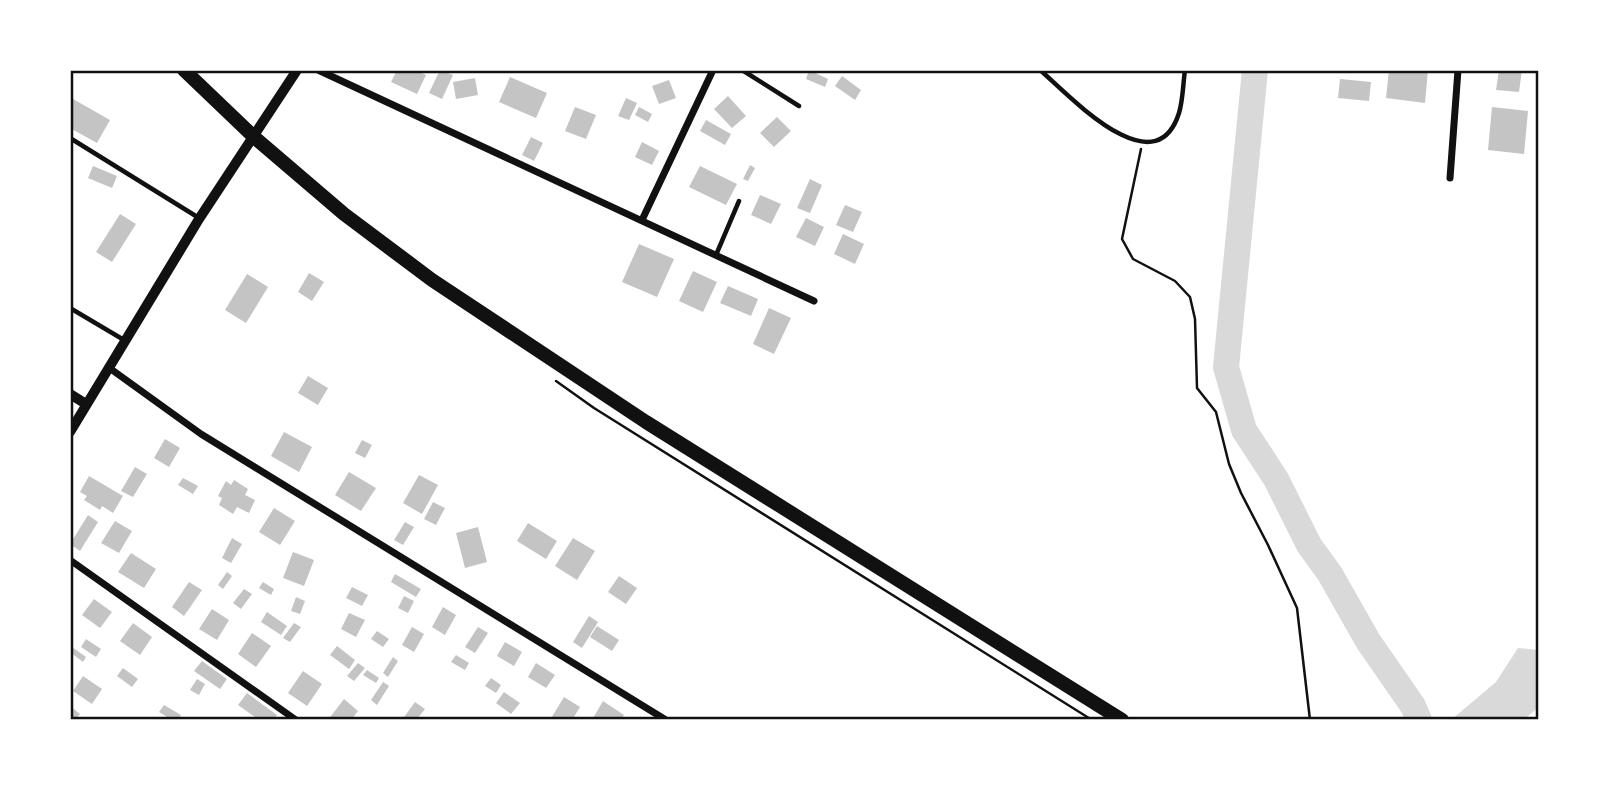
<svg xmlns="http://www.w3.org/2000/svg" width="1609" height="790" font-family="Overpass,sans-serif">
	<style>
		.water { fill: #d9d9d9 }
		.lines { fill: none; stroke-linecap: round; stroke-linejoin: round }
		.river { stroke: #d9d9d9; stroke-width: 26 }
		.building { fill: #c4c4c4 }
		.path { stroke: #111; stroke-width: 2.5 }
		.service { stroke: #111; stroke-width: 4.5 }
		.minor { stroke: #111; stroke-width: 7 }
		.tertiary { stroke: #111; stroke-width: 10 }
		.trunk { stroke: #111; stroke-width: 14 }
		.neatline { fill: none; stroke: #111; stroke-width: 2.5 }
	</style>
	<rect width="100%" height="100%" fill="#fff"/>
	<path class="water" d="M1518 648 1539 650V707L1523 720H1451L1496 682Z"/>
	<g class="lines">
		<path class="river" d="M1255 70 1226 367 1244 430 1276 479 1309 545 1330 574 1368 641 1413 706 1419 720"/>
	</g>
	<path class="building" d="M397 70H415L426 75 417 94 391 82Z
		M440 70 453 75 442 99 429 93Z
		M809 70 828 79 825 87 806 79Z
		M1389 70H1428L1425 103 1386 98Z
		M1499 70H1522L1519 92 1496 90Z
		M842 76 861 90 855 100 835 86Z
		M510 77 547 93 536 118 499 102Z
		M475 78 478 95 456 99 453 82Z
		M1340 79 1371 82 1369 101 1338 98Z
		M669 80 676 98 659 104 652 86Z
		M728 96 746 116 732 128 714 109Z
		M626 98 637 103 629 120 618 116Z
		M73 99 110 120 97 143 70 128V104Z
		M575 107 596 115 586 139 565 131Z
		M639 107 652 114 648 122 635 115Z
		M1492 107 1528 111 1524 154 1488 150Z
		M777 117 791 131 774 147 760 133Z
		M706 120 731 134 725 145 700 131Z
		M531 137 543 143 534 161 522 155Z
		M642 142 659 151 652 165 635 157Z
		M750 165 755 168 748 181 743 179Z
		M93 166 117 176 112 188 88 178Z
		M700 166 737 184 726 205 689 187Z
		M810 179 822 185 810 213 797 208Z
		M760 195 781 204 771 224 751 215Z
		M845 205 862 212 853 232 836 225Z
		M120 214 136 224 112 262 96 252Z
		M806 218 824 227 815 246 796 237Z
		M843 234 864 244 855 264 834 254Z
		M639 244 674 259 657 297 622 282Z
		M693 271 717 282 703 312 679 301Z
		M309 273 324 282 312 301 298 292Z
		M247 274 268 287 246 323 225 310Z
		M728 286 758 299 751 316 720 303Z
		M769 308 791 318 774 354 753 344Z
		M308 376 328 388 318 405 298 393Z
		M284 432 312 447 299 472 271 456Z
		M165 439 180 448 169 467 154 458Z
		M362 440 372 445 365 458 355 453Z
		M135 467 147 474 133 497 121 491Z
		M349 472 376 488 361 511 335 495Z
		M419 475 438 485 422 514 403 503Z
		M89 476 123 496 113 513 102 506 100 510 84 500 87 496 80 492Z
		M183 478 198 486 193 494 178 485Z
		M234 480 248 489 245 495 255 500 249 513 237 507 233 514 219 505 222 498 218 496 226 481 231 485Z
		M433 502 445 508 436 525 424 519Z
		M274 508 295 521 280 545 259 532Z
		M88 515 98 522 80 551 70 544Z
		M115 521 132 531 119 553 101 543Z
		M405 522 414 527 403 545 394 540Z
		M528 523 557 541 546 559 517 541Z
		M478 527 487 562 465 568 456 533Z
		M232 538 242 544 231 563 222 558Z
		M573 538 595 551 577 580 555 566Z
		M293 552 314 560 304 586 283 578Z
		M131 553 156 569 144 588 118 572Z
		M227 572 232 576 223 589 218 585Z
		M395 574 421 589 416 597 391 582Z
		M619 576 637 588 626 604 608 592Z
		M189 582 202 590 184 616 172 607Z
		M263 582 274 589 271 595 259 588Z
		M352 587 368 595 362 606 346 598Z
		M244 589 252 594 241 609 233 603Z
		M404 596 414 601 408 613 398 608Z
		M296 597 305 601 300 614 291 611Z
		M94 599 112 612 100 628 82 615Z
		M443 607 456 615 445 635 432 627Z
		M212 609 229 620 217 640 199 629Z
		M267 612 287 626 281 635 261 622Z
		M349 613 365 620 356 637 341 629Z
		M589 616 598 622 582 648 573 642Z
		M133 623 152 637 140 655 120 641Z
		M294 623 301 627 290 642 283 638Z
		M597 626 619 640 612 651 590 637Z
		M412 627 424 634 414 652 402 645Z
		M478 627 488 633 475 653 465 647Z
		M377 631 389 639 383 647 371 639Z
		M252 633 271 646 256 667 238 654Z
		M86 639 101 649 96 657 81 647Z
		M505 642 522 652 514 666 497 656Z
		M337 646 355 660 349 669 330 655Z
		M72 647 86 657 83 662 70 652Z
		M456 655 469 663 465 670 451 662Z
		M393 657 398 661 388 677 383 673Z
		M202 661 227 679 220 689 194 671Z
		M358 663 365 668 354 681 347 676Z
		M536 663 555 675 546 688 528 677Z
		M123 668 138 679 132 687 117 676Z
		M367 670 379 678 376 683 363 675Z
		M303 671 322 684 307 706 288 693Z
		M83 676 102 689 92 704 73 691Z
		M491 678 501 685 496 693 485 686Z
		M197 679 205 684 199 695 190 690Z
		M383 682 389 686 377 705 371 700Z
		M504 692 520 703 511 714 496 703Z
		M247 693 277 715 273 720H259L238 705Z
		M564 697 580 707 572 720H550Z
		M344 699 358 711 351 720H328Z
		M603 701 624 715 621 720H592Z
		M415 702 425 709 416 720H402Z
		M164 705 181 715 178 720H172L159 712Z
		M70 706 80 714 75 720H70Z"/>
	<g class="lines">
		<path class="path" d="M1141 149 1122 239 1133 259 1175 281 1190 297 1195 319 1197 388 1216 412 1229 464 1241 493 1268 545 1297 608 1310 720
			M556 381 594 408 1092 720"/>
		<path class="service" d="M742 70 799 106
			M1040 70C1068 94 1155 189 1179 113 1183 100 1183 84 1185 70
			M70 138 199 218
			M716 255 739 201
			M70 308 124 340"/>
		<path class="minor" d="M318 70 814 301
			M1450 178 1458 70
			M642 220 713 70
			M108 367 201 434 666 720
			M70 560 296 720"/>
		<path class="tertiary" d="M70 394 86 404
			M70 432 199 219 297 70"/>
		<path class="trunk" d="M184 70 254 137 344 214 432 280 646 422 1122 720"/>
	</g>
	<rect width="1609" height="790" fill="none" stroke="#ffffff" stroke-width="144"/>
	<rect x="72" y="72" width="1465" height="646" class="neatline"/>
</svg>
